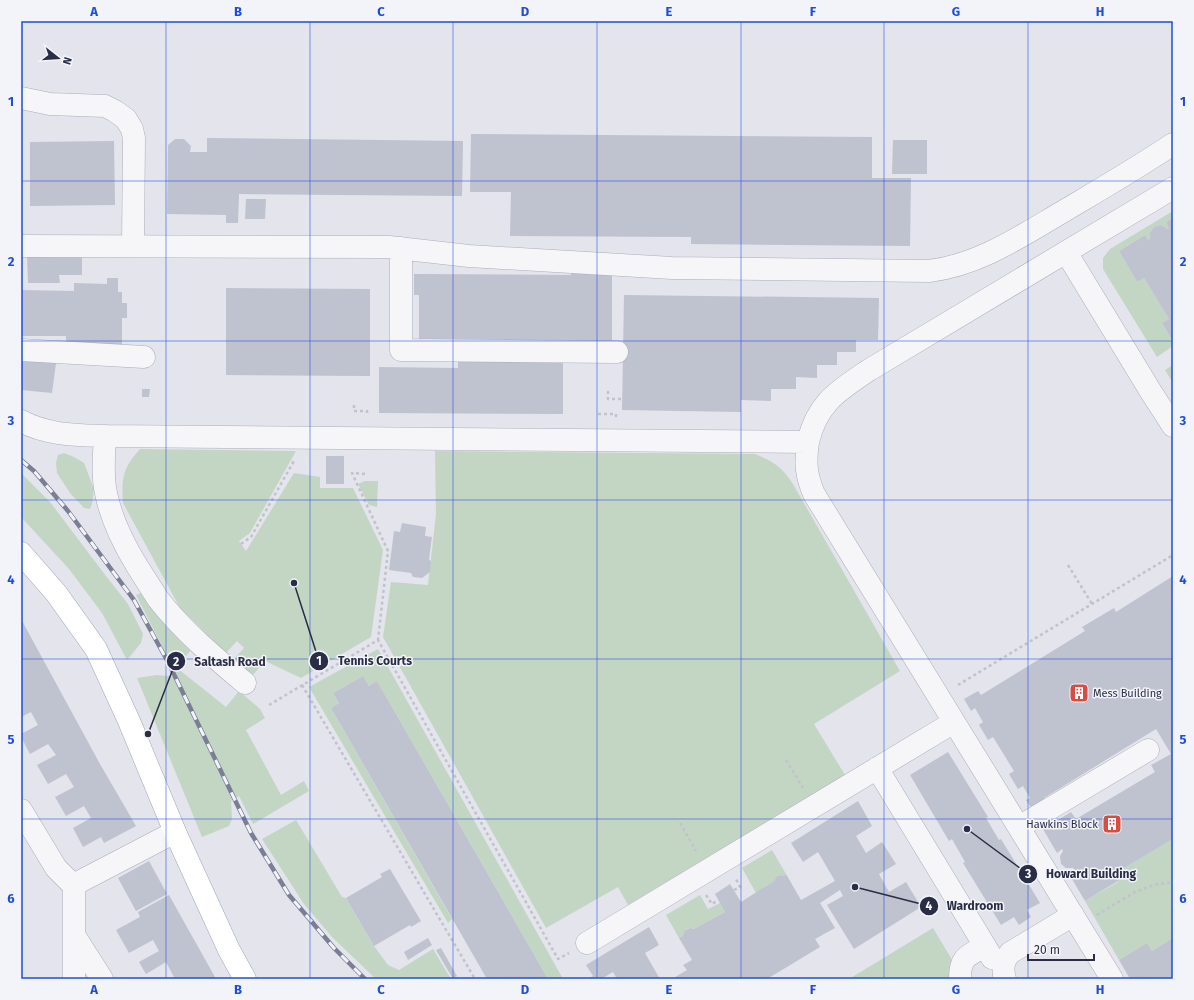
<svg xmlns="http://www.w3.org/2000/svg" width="1194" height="1000" font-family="'Fira Sans',sans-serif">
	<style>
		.green { fill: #c3d6c3 }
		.building { fill: #bfc2cf }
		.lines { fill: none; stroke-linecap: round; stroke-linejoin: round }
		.minor-casing { stroke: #abadba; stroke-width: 23 }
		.major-casing { stroke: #a1a5b8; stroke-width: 23 }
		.path { stroke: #c1c2ca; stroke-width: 2.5; stroke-dasharray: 3 3; stroke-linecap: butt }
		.minor { stroke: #f6f6f9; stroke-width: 22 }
		.major { stroke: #fff; stroke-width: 22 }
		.rail-casing { stroke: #7b7f96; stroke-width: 4.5 }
		.rail { stroke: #f3f4f9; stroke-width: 3; stroke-dasharray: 9; stroke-linecap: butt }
		.grid { fill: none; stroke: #1d4ed8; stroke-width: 1; stroke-opacity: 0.55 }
		.labels { text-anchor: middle; stroke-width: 3; stroke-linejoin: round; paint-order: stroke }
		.poi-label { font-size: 11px; fill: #292d45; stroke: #f3f4f9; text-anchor: start }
		.leader { fill: none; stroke: #292d45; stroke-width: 1.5 }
		.callout-dot { fill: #292d45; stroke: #f3f4f9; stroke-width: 1.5 }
		.mark-label { font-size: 12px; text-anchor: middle; font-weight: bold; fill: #fff }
		.callout-label { font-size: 12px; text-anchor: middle; font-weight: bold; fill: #292d45; stroke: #f3f4f9; stroke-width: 3; stroke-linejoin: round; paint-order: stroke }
		.neatline { fill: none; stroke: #1d4ed8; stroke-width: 1.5 }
		.grid-label { font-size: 13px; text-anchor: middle; font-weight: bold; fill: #1d4ed8 }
	</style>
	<rect width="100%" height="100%" fill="#e3e4ec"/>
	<path class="green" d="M1173 211V218L1166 222 1169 228 1167 229C1162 223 1154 225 1150 232V239L1148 240 1145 235 1119 251 1137 282 1144 278 1169 319 1162 323 1173 342V346L1157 357 1103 269V258L1110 249Z
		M1173 365V383L1165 370Z
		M140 449 296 451 250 533 239 541 246 551 294 473 320 477V488H353L383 550 371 637 301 678 265 661 252 676 234 659 244 648 237 641 226 653 180 608 123 503C121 478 123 468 140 449Z
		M435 451 755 454C774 462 781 466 793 484L900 671 814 724 845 775 628 905 618 887 546 928 383 637 391 582 428 585 436 514Z
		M64 453 74 457 84 463 94 489 92 504 90 509 84 508 70 493 57 473 56 463 58 455Z
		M21 473 50 502 106 576 128 604 143 634 141 643 127 660 102 613 69 569 21 517Z
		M365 481H378L377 507 369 505 358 484Z
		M141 593 166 626 190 651 177 668 226 707 239 691 260 709 265 718 246 730 281 795 304 781 309 791 253 824 239 796 231 801 232 819 229 826 202 837 137 678 157 675 178 677 136 595Z
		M378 649 563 979H548L377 681 369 686 363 676 333 693 339 703 331 708 452 919 448 923 309 687Z
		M296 820 342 897 346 898 374 946 388 965 399 970 433 949 451 979H376L332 937 304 904 262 839Z
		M1173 839V938L1152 951 1147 943 1119 960 1085 901 1118 882 1114 874Z
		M772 850 786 874 784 876 780 875 776 877 774 881 756 893 742 868Z
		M700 895 708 909 720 903 725 912 694 929 689 928 684 931 683 936 679 938 666 915Z
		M933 928 951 958 953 979H849Z"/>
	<path class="building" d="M471 134 872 137V178H911L910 246 691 244V237L510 236 511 192H470Z
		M207 138 463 141 462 196 239 194 238 223H226V215L167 214 168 145 175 139H184L191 146 190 152H207Z
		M893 140H927V174H892Z
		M114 141 115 205 30 206V142Z
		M246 199H266L265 219H245Z
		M1173 218V342L1162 323 1169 319 1144 278 1137 282 1119 251 1145 235 1148 240 1150 239V232L1154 227 1160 225 1165 227 1167 229 1169 228 1166 222Z
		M82 254V275H59L60 283H28L27 255Z
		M571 267H592V274L612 275V345L419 344V295H414V274L571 275Z
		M107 278H118V292H122V303H127V318H122V347H66V336H21V290L74 291V283L107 284Z
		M226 288 370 289V376L226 375Z
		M624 295 879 298 878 340H856V352H837V365H817V378L796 377V389H771V401L741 400V412L622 410Z
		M21 358 56 363 52 393 21 390Z
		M458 358 563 359V414L379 413V367L458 368Z
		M142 389H150L149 397H142Z
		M326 456H344V484H326Z
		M402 523 426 527 425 536 432 537 429 559 431 562 430 572 422 578 413 577 411 573 389 570 394 531 400 532Z
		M1173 576V719L1171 720 1173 723V839L1114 874 1118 881 1085 901 1069 874 1075 870 1073 868H1066L1061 864 1060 856 1063 851 1062 849 1057 853 1043 829 1071 812 1076 819 1155 772 1151 765 1171 754 1156 729 1044 798 1047 803 1033 811 1026 800 1030 798 1023 786 1018 789 1009 774 1014 771 993 737 988 740 979 725 983 722 975 708 971 711 964 699 978 691 981 695 1085 631 1082 627 1114 608 1116 612Z
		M21 619 100 764 136 826 104 843 101 837 83 847 73 828 91 818 84 806 66 816 55 797 74 787 66 774 48 784 37 765 56 755 48 744 30 754 21 737V734L38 725 31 712 21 717Z
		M363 676 369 686 377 681 548 979H487L331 708 339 703 333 693Z
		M948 752 988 817 986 818 999 840 1001 839 1040 903 1027 910 1031 917 1019 925 1014 917 1001 925 963 863 965 862 952 839 949 841 910 775Z
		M858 801 872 826 856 836 866 853 882 842 896 864 879 874 889 892 906 882 921 907 854 949 827 905 843 896 840 890 820 903 835 928 815 939 820 947 767 979H699L697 977 694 979H672L687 970 683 965 692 960 679 938 683 936 684 931 690 928 694 929 725 912 715 894 730 884 741 902 774 881 776 877 780 875 784 876 786 874 801 900 835 881 818 852 803 862 791 843Z
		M149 861 167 894 136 911 118 878Z
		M390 869 421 921 411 927 410 925 374 946 346 898 382 877 380 874Z
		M169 895 206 961 216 979H175L166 962 146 974 139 962 159 951 153 940 129 953 116 930 140 917 138 912Z
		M649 927 659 945 645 953 660 979H617L613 972 601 979H588L593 976 586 965Z
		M428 938 432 945 408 960 404 952Z
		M1173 938V979H1130L1119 960 1147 943 1152 951Z
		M441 948 457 976 453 979 436 950Z"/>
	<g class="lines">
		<g class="minor-casing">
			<path id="minor" d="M21 98 50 104 105 106 115 111 126 119 132 129 134 138 133 246
				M21 246 389 247 469 256 672 268 929 271C979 265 1021 236 1064 211 1101 189 1137 168 1173 144
				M401 248V350L617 352
				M1066 252 1151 392 1173 426
				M21 350 144 357
				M21 421C47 435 75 435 105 436L808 442C817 403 838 391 869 370L1173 188
				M105 436C104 455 102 475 106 493 111 519 123 543 137 566 144 577 151 588 158 599 183 631 214 657 245 683
				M808 442C805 463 806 475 814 494L1112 979
				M877 768 985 946
				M21 810 56 868 74 886V979
				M1019 827 1148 750
				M74 886 81 881 175 832
				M74 935 102 979
				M587 943 954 722
				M960 979C960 957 967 956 985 946L992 958
				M1005 979C1002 969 1003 961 1010 953L1073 915"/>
		</g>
		<g class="major-casing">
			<path id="major" d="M21 553 56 593 96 649 129 721 175 832 229 950 245 979"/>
		</g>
		<path class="path" d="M608 391V399H622
			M354 405V411H367V416
			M598 414H616V418
			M365 474 352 473 388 551 378 640
			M241 544 251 537 295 459
			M1068 565 1092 604
			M302 685 475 979
			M958 685 1173 555
			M269 705 378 640 558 959 569 953
			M1167 739 1173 735
			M786 760 803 788
			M680 823 696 851
			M734 890 740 887 736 879
			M706 895 712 904 718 900
			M1097 915 1135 892 1154 885 1173 882"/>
		<use href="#minor" class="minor"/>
		<use href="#major" class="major"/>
		<g class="rail-casing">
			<path id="rail" d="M21 460 34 471 68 511 134 600 168 662 251 833 289 895 334 948 365 979"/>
		</g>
		<use href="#rail" class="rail"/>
	</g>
	<path class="grid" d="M166 21V979M310 21V979M453 21V979M597 21V979M741 21V979M884 21V979M1028 21V979M21 181H1173M21 341H1173M21 500H1173M21 659H1173M21 819H1173"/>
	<defs>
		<g id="building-square" transform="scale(1)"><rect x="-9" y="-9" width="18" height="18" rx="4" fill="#d74d41" stroke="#f3f4f9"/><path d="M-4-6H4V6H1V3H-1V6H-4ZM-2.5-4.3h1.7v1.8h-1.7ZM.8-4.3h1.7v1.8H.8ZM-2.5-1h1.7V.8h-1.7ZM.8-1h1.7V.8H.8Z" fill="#fff"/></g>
	</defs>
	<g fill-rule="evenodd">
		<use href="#building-square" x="1079" y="693"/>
		<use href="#building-square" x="1112" y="824"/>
	</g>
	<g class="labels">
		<g class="poi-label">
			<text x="1093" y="697">Mess Building</text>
			<text x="1098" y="828" text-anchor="end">Hawkins Block</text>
		</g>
	</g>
	<path class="leader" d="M294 583L319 661M148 734L176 661M967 829L1028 874M855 887L929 906"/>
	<g class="callout-dot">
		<circle cx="294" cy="583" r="4"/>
		<circle cx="148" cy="734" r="4"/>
		<circle cx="967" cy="829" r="4"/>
		<circle cx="855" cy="887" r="4"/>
		<circle cx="319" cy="661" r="10"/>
		<circle cx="176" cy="661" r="10"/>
		<circle cx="1028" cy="874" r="10"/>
		<circle cx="929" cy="906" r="10"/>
	</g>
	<g class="mark-label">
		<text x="319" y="665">1</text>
		<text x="176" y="666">2</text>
		<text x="1028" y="878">3</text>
		<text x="929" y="910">4</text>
	</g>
	<g class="callout-label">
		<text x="375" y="665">Tennis Courts</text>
		<text x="230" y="666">Saltash Road</text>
		<text x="1091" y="878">Howard Building</text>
		<text x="975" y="910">Wardroom</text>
	</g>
	<rect width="1194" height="1000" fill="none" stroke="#f3f4f9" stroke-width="44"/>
	<g transform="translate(58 58) rotate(107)" stroke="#f3f4f9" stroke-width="3" paint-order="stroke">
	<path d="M0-3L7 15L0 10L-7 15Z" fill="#292d45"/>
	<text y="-6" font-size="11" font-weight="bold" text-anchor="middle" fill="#292d45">N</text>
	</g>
	<path d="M1028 954v6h66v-6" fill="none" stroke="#292d45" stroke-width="2"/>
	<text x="1034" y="954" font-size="12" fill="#292d45" stroke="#f3f4f9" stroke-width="3" paint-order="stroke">20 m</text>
	<rect x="22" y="22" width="1150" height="956" class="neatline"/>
	<g class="grid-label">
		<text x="94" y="16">A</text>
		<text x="238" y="16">B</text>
		<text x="381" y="16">C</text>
		<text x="525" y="16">D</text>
		<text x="669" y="16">E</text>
		<text x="813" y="16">F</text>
		<text x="956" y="16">G</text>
		<text x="1100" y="16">H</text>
		<text x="11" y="106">1</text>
		<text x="1183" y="106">1</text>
		<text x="11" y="266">2</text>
		<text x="1183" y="266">2</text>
		<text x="11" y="425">3</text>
		<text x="1183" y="425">3</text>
		<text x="11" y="584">4</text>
		<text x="1183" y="584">4</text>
		<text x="11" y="744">5</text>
		<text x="1183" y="744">5</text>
		<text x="11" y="903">6</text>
		<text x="1183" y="903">6</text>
		<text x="94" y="994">A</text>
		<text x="238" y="994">B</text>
		<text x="381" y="994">C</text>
		<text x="525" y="994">D</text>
		<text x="669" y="994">E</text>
		<text x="813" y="994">F</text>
		<text x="956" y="994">G</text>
		<text x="1100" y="994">H</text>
	</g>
</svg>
